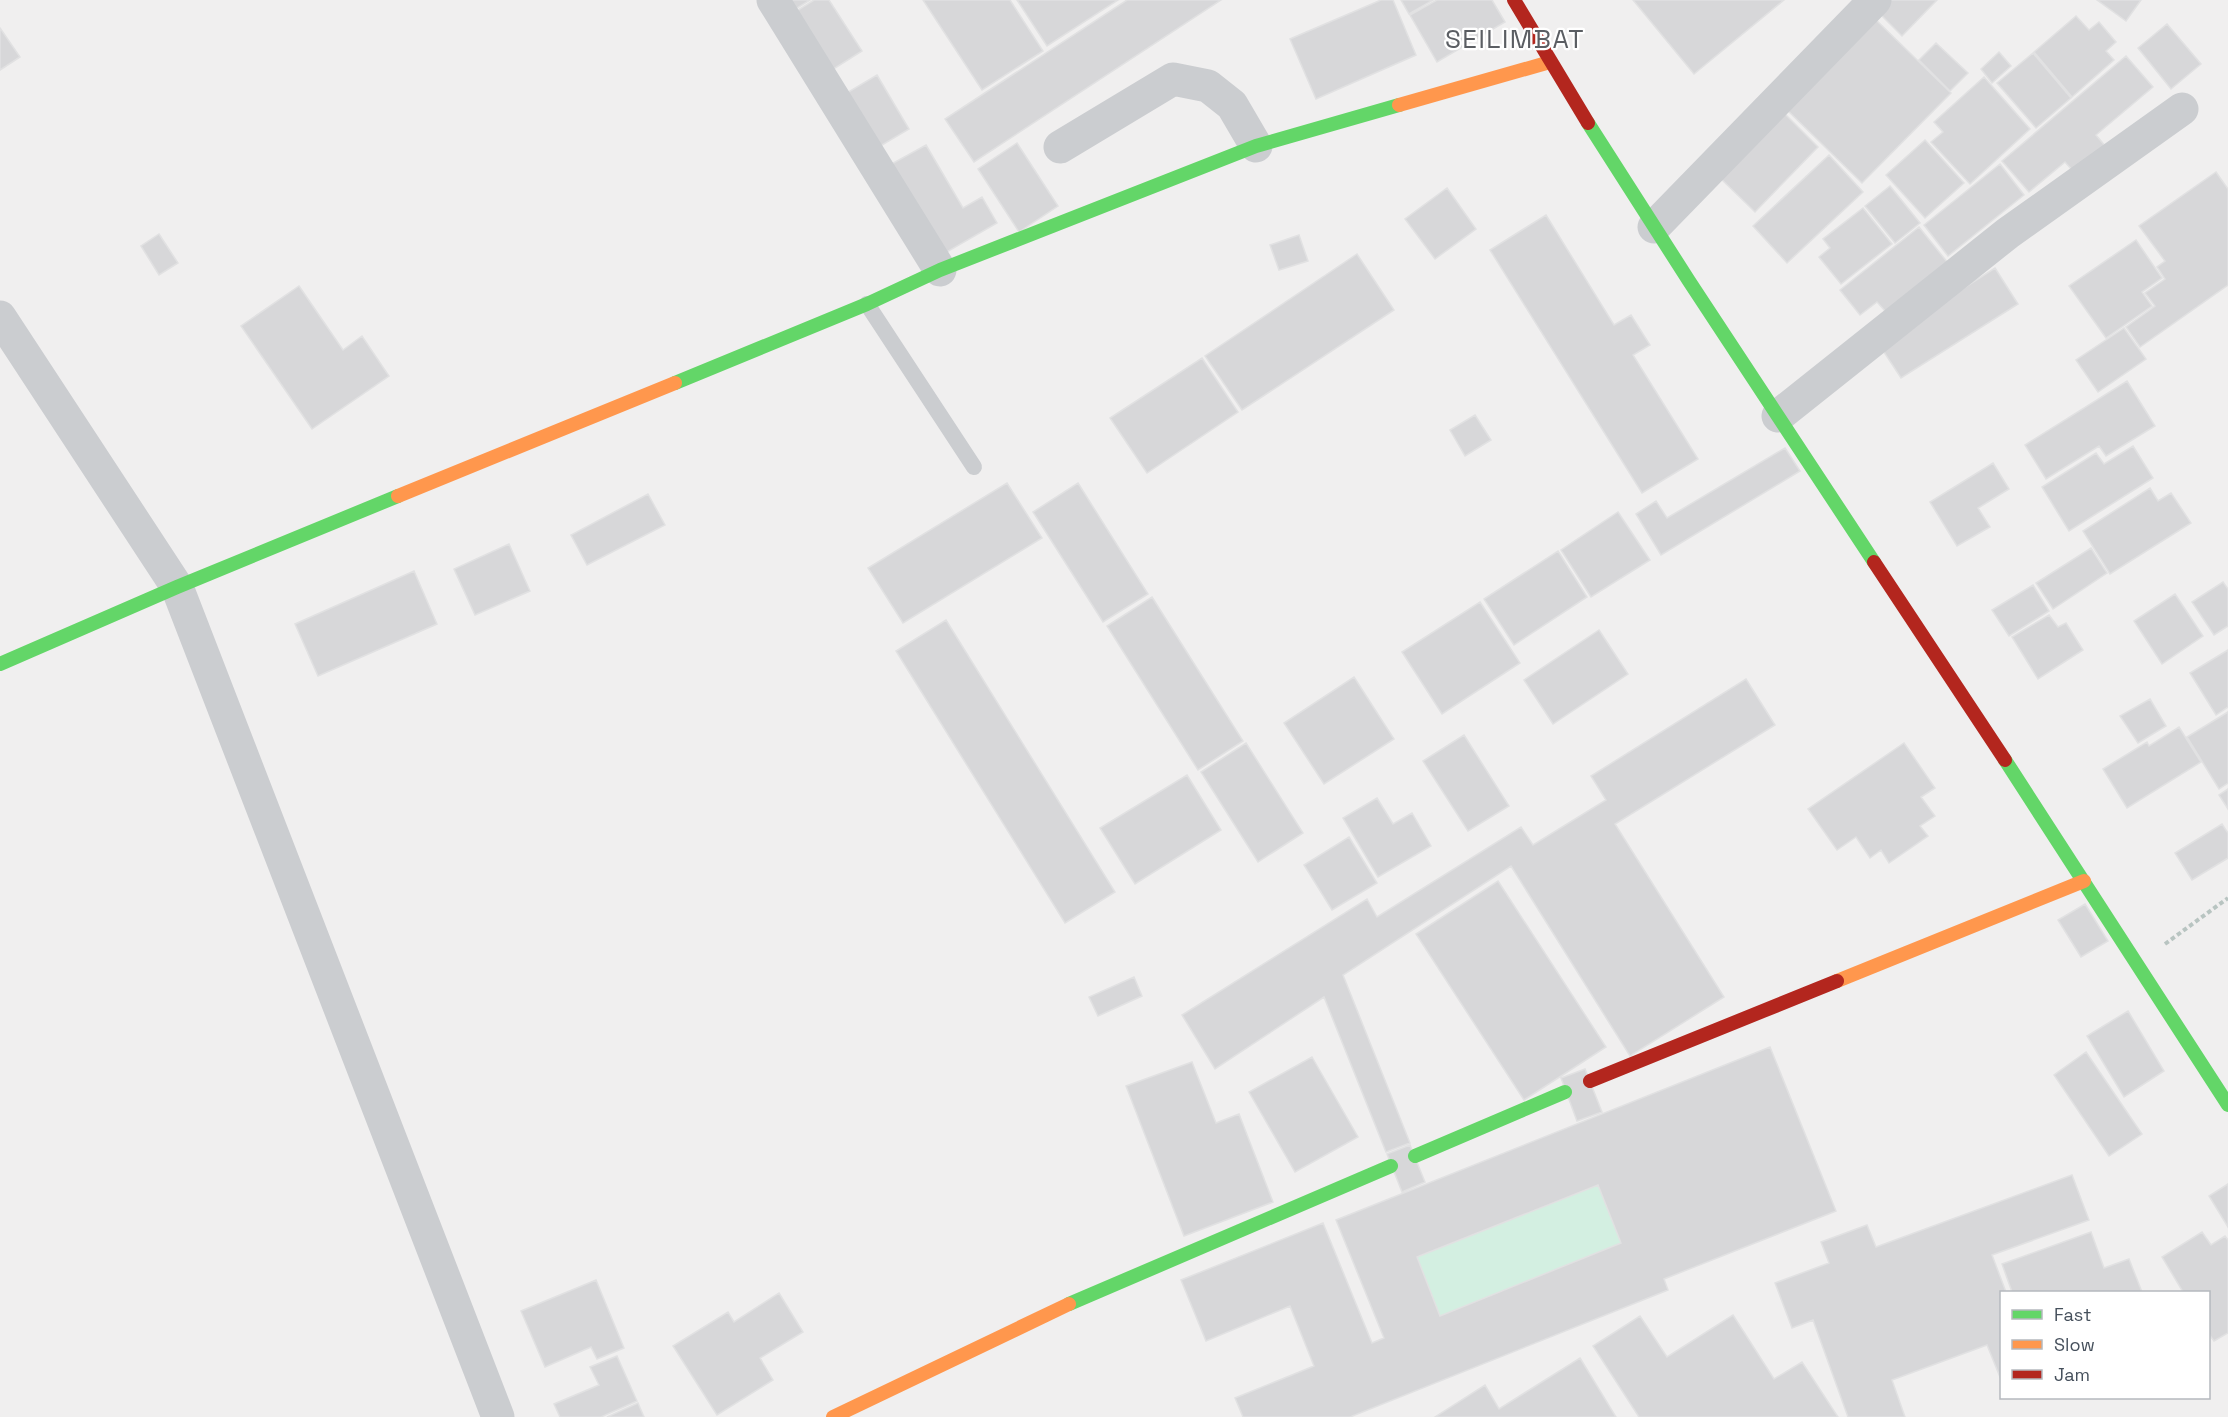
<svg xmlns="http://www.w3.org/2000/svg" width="2228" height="1417" font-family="'Space Grotesk',sans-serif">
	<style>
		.green { fill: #d3efe1 }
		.building { fill: #d7d7d9; stroke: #e1e1e2; stroke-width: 1.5; fill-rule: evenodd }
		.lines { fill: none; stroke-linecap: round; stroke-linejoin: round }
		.path { stroke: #b8c4c1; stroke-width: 4; stroke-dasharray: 4.5 3; stroke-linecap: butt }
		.lane { stroke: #cbcdd0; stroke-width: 16 }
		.street { stroke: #cbcdd0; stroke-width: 33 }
		.fast { stroke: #63d668; stroke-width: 14 }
		.slow { stroke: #ff974d; stroke-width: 14 }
		.jam { stroke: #b3261e; stroke-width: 14 }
		.labels { text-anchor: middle; stroke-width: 4.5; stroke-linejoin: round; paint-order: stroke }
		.quarter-label { font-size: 26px; letter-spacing: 1.5px; fill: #5b5e63; stroke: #fff }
	</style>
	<rect width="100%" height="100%" fill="#f0efef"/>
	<path class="green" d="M1598 1185 1621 1243 1440 1316 1417 1257Z"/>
	<path class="building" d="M776 0H810L786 15Z
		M814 0H829L862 51 824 75 787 17Z
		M923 0H1010L1043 51 982 90Z
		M1017 0H1118L1047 46Z
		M1127 0H1221L974 162 945 119Z
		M1381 0H1393L1416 55 1316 99 1290 39Z
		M1401 0H1433L1409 14Z
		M1437 0H1492L1505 22 1437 62 1410 15Z
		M1633 0H1784L1694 74Z
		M1888 0H1937L1902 36 1877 11Z
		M2097 0H2141L2126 21Z
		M1872 16 1951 93 1862 183 1783 106Z
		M2076 16 2089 30 2099 22 2116 42 2106 51 2114 60 2072 97 2034 52Z
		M2167 24 2201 64 2171 89 2138 48Z
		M0 28 20 57 0 70Z
		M1936 43 1968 73 1950 91 1919 60Z
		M1999 52 2011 66 1992 83 1981 69Z
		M2033 53 2071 98 2036 128 1997 83Z
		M2126 56 2153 87 2096 135 2111 153 2080 179 2065 162 2029 192 2002 161Z
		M877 75 909 129 877 148 845 94Z
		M1984 77 2030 129 1970 184 1931 142 1943 132 1934 122Z
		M1780 109 1818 147 1755 212 1716 174Z
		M1925 140 1964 183 1925 218 1886 175Z
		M1017 143 1058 206 1019 232 978 169Z
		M926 145 963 208 982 197 997 223 938 257 886 167Z
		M1829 155 1863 192 1787 263 1753 226Z
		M2000 164 2024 195 1948 256 1924 225Z
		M2216 172 2228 189V285L2140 347 2126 327 2155 306 2145 293 2165 279 2157 267 2165 261 2139 226Z
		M1890 186 1920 223 1895 243 1865 206Z
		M1447 188 1476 229 1435 259 1405 219Z
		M1863 208 1892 244 1841 284 1819 257 1830 248 1823 239Z
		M1546 215 1614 325 1631 315 1650 345 1633 355 1698 459 1642 493 1490 250Z
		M1919 227 1948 263 1886 312 1877 302 1860 315 1840 290Z
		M159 234 178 263 159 275 141 246Z
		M1299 235 1308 261 1279 270 1270 245Z
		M2136 240 2162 278 2142 292 2152 306 2106 338 2069 286Z
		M1357 254 1394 310 1242 410 1205 356Z
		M1995 268 2018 304 1901 378 1878 343Z
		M299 286 343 350 362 336 389 376 312 429 241 326Z
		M2124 328 2146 359 2098 392 2076 360Z
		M1202 358 1238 412 1147 473 1110 418Z
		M2127 381 2155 426 2106 456 2099 446 2046 479 2025 445Z
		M1475 415 1491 440 1465 456 1450 430Z
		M2133 446 2153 478 2069 531 2042 487 2096 453 2104 464Z
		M1785 448 1800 471 1661 555 1636 514 1656 501 1667 518Z
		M1993 463 2009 489 1978 508 1990 527 1957 546 1930 502Z
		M1007 483 1042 538 903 623 868 568Z
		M1078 483 1148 594 1103 622 1033 512Z
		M2150 488 2158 501 2171 493 2191 523 2110 574 2083 531Z
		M648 494 665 525 587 565 571 535Z
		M1618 512 1650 560 1591 597 1561 550Z
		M509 544 530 591 475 615 454 569Z
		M2091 548 2107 573 2053 609 2036 583Z
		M1558 551 1587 597 1514 645 1484 599Z
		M414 571 437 624 318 676 295 624Z
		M2223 582 2228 589V626L2214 635 2192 602Z
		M2033 585 2049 611 2009 636 1992 610Z
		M2175 594 2203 636 2162 664 2134 621Z
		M1152 597 1243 741 1198 770 1107 626Z
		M1480 602 1520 663 1442 714 1402 652Z
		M2049 615 2058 627 2066 623 2083 650 2038 679 2012 637Z
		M946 620 1115 892 1065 923 896 651Z
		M1599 630 1628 674 1553 724 1524 680Z
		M2228 650V707L2216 715 2190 673Z
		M1354 677 1394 739 1324 784 1284 723Z
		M1746 679 1775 725 1615 824 1724 997 1630 1056 1511 866 1343 975 1410 1143 1386 1152 1324 997 1215 1069 1182 1015 1367 899 1377 917 1521 827 1533 845 1606 800 1591 776Z
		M2150 699 2166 726 2138 743 2120 716Z
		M2228 712V783L2219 789 2187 737Z
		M2179 727 2201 762 2127 808 2103 769 2147 742 2149 746Z
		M1464 735 1509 806 1468 831 1423 761Z
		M1246 743 1303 833 1258 862 1201 772Z
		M1904 743 1935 788 1921 797 1935 816 1920 826 1928 836 1889 863 1881 850 1870 858 1856 837 1837 850 1808 809Z
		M1187 775 1221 830 1135 884 1100 828Z
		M2228 789V809L2219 795Z
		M1377 798 1393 824 1412 813 1431 846 1378 877 1343 818Z
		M2222 824 2228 833V858L2192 880 2175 853Z
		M1349 837 1377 883 1332 910 1304 865Z
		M1498 881 1606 1047 1524 1100 1416 934Z
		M2085 904 2108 941 2081 957 2058 920Z
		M1134 977 1142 996 1098 1016 1089 997Z
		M2128 1011 2164 1071 2124 1097 2087 1036Z
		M1770 1047 1836 1211 1664 1279 1668 1290 1350 1417H1243L1235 1398 1314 1366 1290 1306 1206 1341 1181 1280 1323 1223 1372 1343 1384 1338 1336 1220ZM1598 1185 1621 1243 1440 1316 1417 1257Z
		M2086 1052 2142 1134 2109 1156 2054 1075Z
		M1312 1057 1358 1137 1295 1172 1249 1092Z
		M1192 1062 1216 1123 1239 1114 1273 1202 1184 1236 1126 1086Z
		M1585 1069 1602 1112 1577 1121 1561 1078Z
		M1410 1145 1425 1182 1402 1192 1387 1154Z
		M2072 1175 2089 1220 1992 1255 2006 1292H2002V1382L1987 1345 1892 1380 1905 1417H1848L1813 1320 1792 1328 1775 1283 1829 1263 1821 1242 1867 1225 1876 1247Z
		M2228 1184V1227L2209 1196Z
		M2091 1232 2104 1268 2129 1259 2142 1292H2012L2002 1264Z
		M2202 1232 2211 1245 2225 1236 2228 1240V1333L2214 1341 2208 1333V1292H2183L2162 1257Z
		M596 1280 624 1348 597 1359 591 1347 545 1367 521 1311Z
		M779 1293 803 1332 760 1358 773 1380 717 1415 673 1346 728 1312 734 1322Z
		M1733 1315 1774 1379 1802 1362 1838 1417H1639L1593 1346 1640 1316 1667 1357Z
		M617 1356 637 1401 601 1417H560L554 1404 599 1385 590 1367Z
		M1580 1358 1616 1417H1435L1485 1385 1499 1409Z
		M638 1403 644 1417H607Z"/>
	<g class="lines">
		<path class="path" d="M2165 944 2228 898"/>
		<path class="lane" d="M867 304 974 467"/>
		<path class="street" d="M773 0 940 270
			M1060 147 1173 79 1208 86 1232 105 1256 146
			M1654 227 1875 0
			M0 317 177 587 498 1417
			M1778 416 2008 233 2182 109"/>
		<path class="fast" d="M1588 123 1689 281 1874 562
			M675 383 867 304 940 270 1256 146 1399 105
			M0 664 177 587 398 496
			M2005 760 2228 1105
			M1415 1156 1565 1092
			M1069 1304 1391 1166"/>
		<path class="slow" d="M1399 105 1550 62
			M398 496 675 383
			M1837 981 2084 881
			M833 1417 1069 1304"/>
		<path class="jam" d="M1514 0 1588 123
			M1874 562 2005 760
			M1590 1081 1837 981"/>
	</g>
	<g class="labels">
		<g class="quarter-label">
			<text x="1515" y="48">SEILIMBAT</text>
		</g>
	</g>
	<rect x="2000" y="1291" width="210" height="108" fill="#ffffff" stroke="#b5b9be" stroke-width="1.5"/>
	<rect x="2012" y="1310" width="30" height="9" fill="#63d668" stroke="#b5b9be" stroke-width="1.5"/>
	<text x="2054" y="1321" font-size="18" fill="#46505c">Fast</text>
	<rect x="2012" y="1340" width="30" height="9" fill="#ff974d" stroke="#b5b9be" stroke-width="1.5"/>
	<text x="2054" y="1351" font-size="18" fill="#46505c">Slow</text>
	<rect x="2012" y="1370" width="30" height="9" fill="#b3261e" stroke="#b5b9be" stroke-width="1.5"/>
	<text x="2054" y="1381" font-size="18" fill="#46505c">Jam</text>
</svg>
